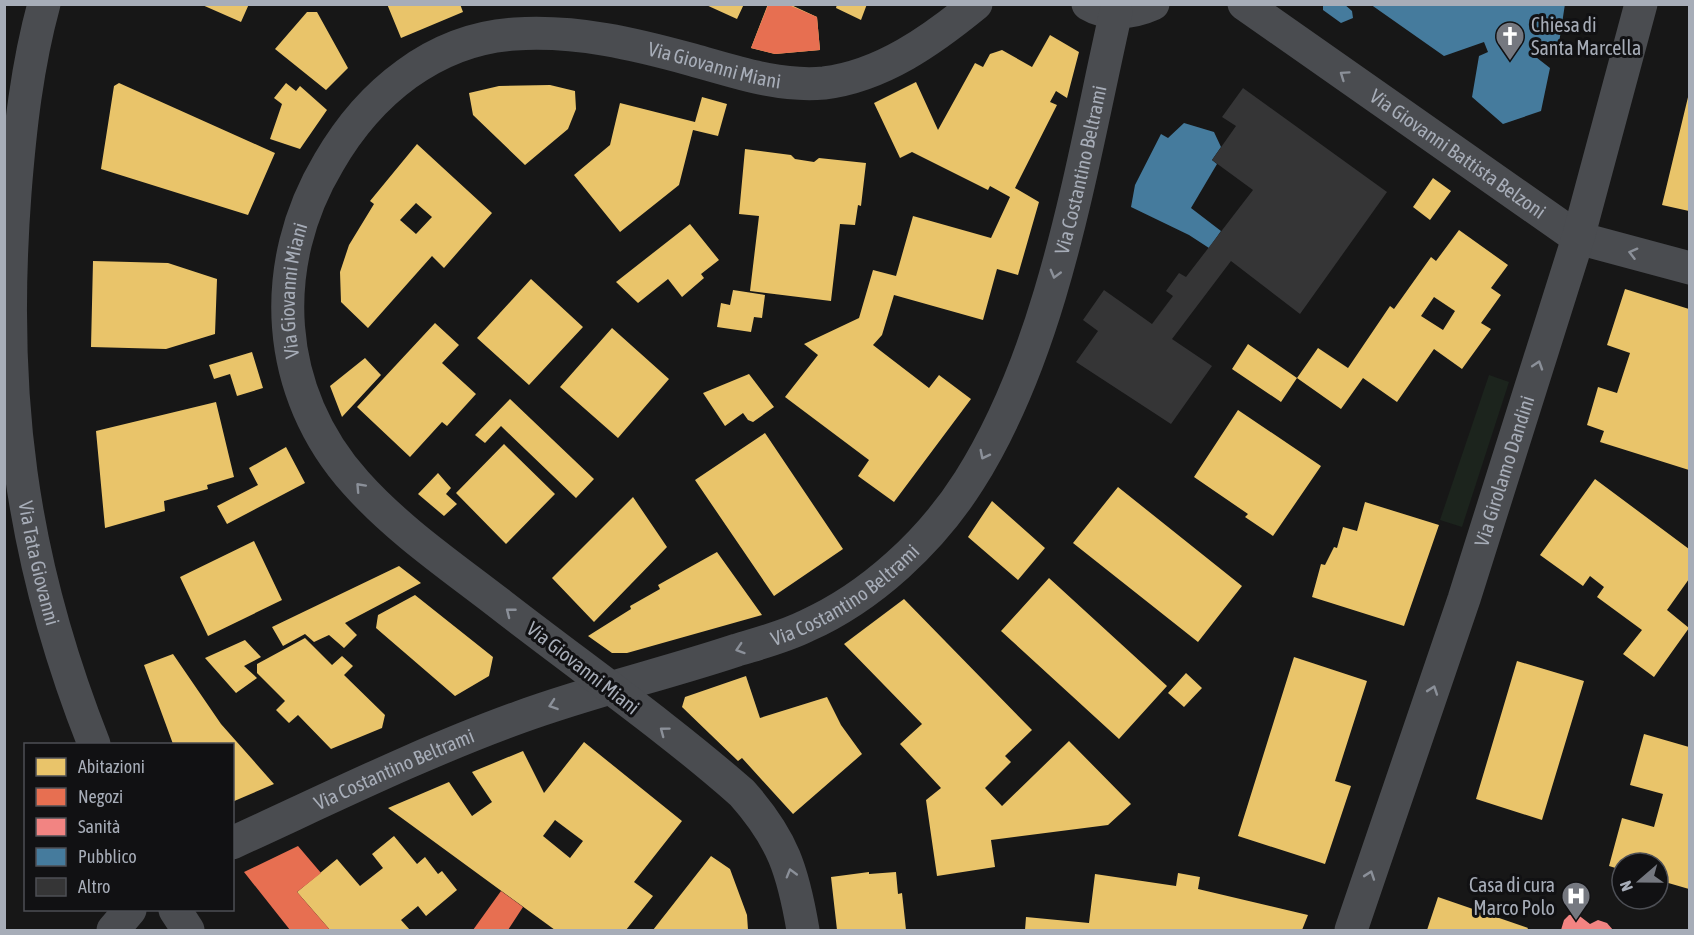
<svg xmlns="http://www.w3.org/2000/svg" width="1694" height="935" font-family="'Asap Condensed',sans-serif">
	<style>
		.green { fill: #1c241d }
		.homes { fill: #e9c46a; fill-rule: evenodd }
		.shops { fill: #e76f51 }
		.health { fill: #f28482 }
		.public { fill: #457b9d }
		.building { fill: #353536 }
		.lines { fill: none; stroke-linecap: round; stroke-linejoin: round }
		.minor { stroke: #4a4c50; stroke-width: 33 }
		.oneway { stroke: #8b9099 }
		.labels { text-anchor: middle; stroke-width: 6; stroke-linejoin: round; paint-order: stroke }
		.poi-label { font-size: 20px; fill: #a7adb8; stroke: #111113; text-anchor: start }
		.street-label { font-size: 20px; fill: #a7adb8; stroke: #111113 }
	</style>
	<rect width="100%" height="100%" fill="#171717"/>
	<path class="green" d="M1489 375 1509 382 1462 527 1440 520Z"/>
	<path class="homes" d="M200 4H249L241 22Z
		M387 4H460L463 12 401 38Z
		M704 4H744L737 19Z
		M768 4H789L817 17 820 50 775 54 751 48Z
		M837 4H867L861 20 836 8Z
		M307 12H317L348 68 326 90 275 49Z
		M1050 35 1079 52 1067 98 1056 91 1050 102 1057 105 1015 188 1039 202 1018 275 997 269 983 320 894 295 882 335 873 345 929 388 939 375 971 399 894 502 858 476 869 460 785 397 818 355 804 344 859 318 873 270 896 276 913 216 991 238 1010 197 990 186 988 190 912 152 900 158 874 103 916 82 938 130 975 63 983 67 990 54 1002 50 1032 67Z
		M119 83 275 153 248 215 101 169 114 86Z
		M286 83 296 91 300 86 327 110 300 149 270 139 282 104 274 98Z
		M550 85 575 91 576 109 568 129 525 165 473 115 469 93 499 86Z
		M1689 93V211L1662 205Z
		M702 97 727 104 718 136 693 130 679 185 620 232 574 175 610 145 620 103 695 122Z
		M417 144 492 213 444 268 432 256 368 328 341 302 340 272 349 245 374 204 370 201ZM416 203 432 217 416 234 400 220Z
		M745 149 791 155 795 159 814 162 819 158 866 163 861 206 858 205 855 225 840 224 831 301 750 291 759 216 739 214Z
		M1433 178 1451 191 1430 220 1413 207Z
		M690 224 719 260 701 274 704 278 682 297 668 279 638 303 616 282Z
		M1459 230 1508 265 1491 288 1501 295 1481 323 1491 329 1462 369 1434 349 1397 402 1363 378 1341 409 1297 378 1318 348 1348 368 1390 306 1394 309 1431 257 1436 261ZM1434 297 1455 311 1443 330 1421 316Z
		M93 261 168 263 217 279 215 334 166 349 91 347Z
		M531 279 583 327 529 385 477 338Z
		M1625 289 1689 309V470L1600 442 1604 431 1587 425 1598 387 1617 393 1630 353 1607 345Z
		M733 290 765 295 762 318 754 317 751 332 717 327 721 303 730 305Z
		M435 323 459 345 442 363 476 394 447 426 442 422 410 457 357 407Z
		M612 328 669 379 618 438 560 387Z
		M1248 344 1297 378 1281 402 1232 369Z
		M252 352 263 388 237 396 230 374 214 379 209 365Z
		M365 358 381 375 342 417 330 386Z
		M749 374 774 407 753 422 748 420 743 413 725 426 703 393Z
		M510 399 594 479 576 498 501 426 485 443 475 435Z
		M216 402 234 477 207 485 208 489 164 501 165 511 105 528 96 431Z
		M1238 410 1321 466 1273 536 1245 517 1248 514 1194 477Z
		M765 433 843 549 774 596 695 480Z
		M504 444 555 494 506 544 456 493Z
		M286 447 305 483 227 524 217 506 258 485 249 468Z
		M438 473 451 488 446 494 457 504 444 516 418 494Z
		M1595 479 1689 549V579L1667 610 1689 628 1654 677 1623 654 1642 630 1597 597 1604 587 1590 576 1583 586 1540 555Z
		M1118 487 1242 586 1198 642 1073 543Z
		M633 497 667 547 594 622 552 578Z
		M992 501 1045 548 1018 580 968 537Z
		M1365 502 1439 525 1404 626 1312 597 1321 564 1325 565 1334 547 1337 548 1343 527 1357 531Z
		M254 541 282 600 208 636 180 577Z
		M717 552 762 615 627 653H612L588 636 631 609 630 606 660 589 658 585Z
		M399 566 421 583 345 623 357 635 344 648 329 635 314 642 305 634 283 646 272 627Z
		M1049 578 1167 686 1119 739 1001 631Z
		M415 595 493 657 489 676 455 696 376 628 378 615Z
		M904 599 1032 730 1005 756 1011 762 985 788 1002 806 1069 741 1131 804 1108 825 991 840 995 867 937 876 926 800 941 788 900 744 922 724 844 644Z
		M305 638 332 665 342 656 353 666 344 675 385 715 382 728 331 749 298 715 289 723 276 710 285 701 257 673V664Z
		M245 640 261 657 244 666 257 678 236 693 205 658Z
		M173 654 221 724 274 784 232 802V744H173L144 665Z
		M1294 657 1367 681 1335 781 1351 786 1325 864 1238 836Z
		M1517 661 1584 681 1542 820 1476 799Z
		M1186 673 1202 688 1184 707 1168 693Z
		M746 676 760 718 827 697 841 725 862 754 793 814 742 758 738 761 682 707 685 697Z
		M1644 734 1689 747V889L1658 880V863H1622V870L1609 866 1622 818 1654 827 1663 794 1630 785Z
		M584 742 682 821 634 882 653 896 626 930H555L388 808 449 782 472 816 492 802 472 772 523 751 544 793ZM555 820 583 841 570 858 543 836Z
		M394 836 417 864 425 857 438 874 442 871 457 890 426 916 418 906 401 920 410 930H330L297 892 337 859 360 886 383 868 372 854Z
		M711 856 730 869 747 915 748 930H653Z
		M869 872V874L896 872 898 894 902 893 906 930H837L831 877Z
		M1178 873 1200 877 1198 889 1308 915 1302 930H1025L1026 917 1089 923 1095 874 1176 886Z
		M1438 897 1528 928 1527 930H1427Z"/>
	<path class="shops" d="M768 5H789L817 17 820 50 775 54 751 48Z
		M298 846 321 873 297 892 330 930H290L244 872Z
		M501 891 523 907 508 930H473Z"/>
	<path class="health" d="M1577 914 1590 924 1598 920 1607 923 1613 930H1561L1564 920 1569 915Z"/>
	<path class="public" d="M1323 4H1344L1352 11 1353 18 1341 23 1323 10Z
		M1370 4H1565L1559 43 1532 54 1550 68 1541 111 1503 124 1472 97 1479 56 1488 52 1484 42 1444 56Z
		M1184 123 1214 132 1221 147 1212 160 1217 164 1191 208 1221 231 1209 248 1189 235 1131 207 1135 185 1161 134 1168 138Z"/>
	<path class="building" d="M1243 88 1387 192 1300 314 1231 261 1172 339 1212 366 1171 424 1076 362 1098 331 1083 320 1104 290 1152 324 1173 296 1166 291 1179 273 1186 277 1253 190 1212 160 1236 126 1222 117Z"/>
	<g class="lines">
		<g class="minor">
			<path id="s1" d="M44 4C27 66 20 129 15 193 0 393 20 557 94 744"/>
			<path d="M1088 4C1108 16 1133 13 1153 4"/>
			<path id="s2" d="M1244 4 1578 238 1690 268"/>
			<path id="s3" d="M232 843C326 800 423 752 520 717 591 691 665 674 737 650 760 643 784 637 806 626 871 597 931 541 969 481 1054 347 1081 166 1116 12"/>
			<path d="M175 910 188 930"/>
			<path d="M113 930 130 910"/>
			<path id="s4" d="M803 930C793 871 783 839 742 793 666 726 581 667 500 604 451 566 398 530 356 483 274 392 267 265 329 162 369 93 434 39 515 34 577 30 635 44 693 60 736 72 779 87 824 83 882 76 932 40 976 4"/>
			<path id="s5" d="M1351 930 1464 599 1578 238 1641 4"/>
		</g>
	</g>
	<defs><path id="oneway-chevron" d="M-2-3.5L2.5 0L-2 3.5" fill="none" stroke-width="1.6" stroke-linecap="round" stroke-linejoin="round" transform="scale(1.5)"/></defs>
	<g class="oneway">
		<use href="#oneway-chevron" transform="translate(1344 75) rotate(-145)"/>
		<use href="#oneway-chevron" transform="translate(1633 253) rotate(-165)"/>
		<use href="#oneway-chevron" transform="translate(1055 274) rotate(105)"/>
		<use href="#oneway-chevron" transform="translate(1538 365) rotate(-72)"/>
		<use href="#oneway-chevron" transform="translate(984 455) rotate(117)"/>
		<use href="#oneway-chevron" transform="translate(360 487) rotate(-133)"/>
		<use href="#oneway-chevron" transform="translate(510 612) rotate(-142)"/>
		<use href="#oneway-chevron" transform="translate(740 649) rotate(162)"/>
		<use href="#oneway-chevron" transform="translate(1433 690) rotate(-71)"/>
		<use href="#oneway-chevron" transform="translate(553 705) rotate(161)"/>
		<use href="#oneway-chevron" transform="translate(664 731) rotate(-143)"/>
		<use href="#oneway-chevron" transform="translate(791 873) rotate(-106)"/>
		<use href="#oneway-chevron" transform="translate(1370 875) rotate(-71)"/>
	</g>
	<defs>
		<g id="church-pin" transform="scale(1.5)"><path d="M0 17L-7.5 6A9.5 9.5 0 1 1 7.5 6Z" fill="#757880" stroke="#111113"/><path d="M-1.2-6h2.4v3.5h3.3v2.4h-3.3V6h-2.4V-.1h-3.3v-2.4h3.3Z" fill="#fff"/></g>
		<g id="hospital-pin" transform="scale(1.5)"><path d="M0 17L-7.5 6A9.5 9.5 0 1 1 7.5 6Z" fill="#757880" stroke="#111113"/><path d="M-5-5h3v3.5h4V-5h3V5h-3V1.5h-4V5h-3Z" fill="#fff"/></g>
	</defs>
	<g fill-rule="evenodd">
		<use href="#church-pin" x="1510" y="36"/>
		<use href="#hospital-pin" x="1576" y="896"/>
	</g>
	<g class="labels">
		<g class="poi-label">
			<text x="1531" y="32">Chiesa di<tspan x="1531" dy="23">Santa Marcella</tspan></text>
			<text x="1555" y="892" text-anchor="end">Casa di cura<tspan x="1555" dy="23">Marco Polo</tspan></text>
		</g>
		<g class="street-label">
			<text dy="7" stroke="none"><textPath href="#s4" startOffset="1432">Via Giovanni Miani</textPath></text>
			<text dy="7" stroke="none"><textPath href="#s2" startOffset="261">Via Giovanni Battista Belzoni</textPath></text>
			<text dy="7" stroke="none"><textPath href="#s3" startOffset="1168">Via Costantino Beltrami</textPath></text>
			<text dy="7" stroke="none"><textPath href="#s4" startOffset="858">Via Giovanni Miani</textPath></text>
			<text dy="7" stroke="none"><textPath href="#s5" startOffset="484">Via Girolamo Dandini</textPath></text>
			<text dy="7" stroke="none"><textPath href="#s1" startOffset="564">Via Tata Giovanni</textPath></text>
			<text dy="7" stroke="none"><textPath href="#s3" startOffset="664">Via Costantino Beltrami</textPath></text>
			<text transform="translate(583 668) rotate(38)" y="7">Via Giovanni Miani</text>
			<text dy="7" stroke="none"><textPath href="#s3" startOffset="178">Via Costantino Beltrami</textPath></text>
		</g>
	</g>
	<rect width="1694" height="935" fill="none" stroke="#a7adb8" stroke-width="12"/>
	<rect x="24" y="743" width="210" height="168" fill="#111113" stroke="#4d4f55" stroke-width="1.5"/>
	<rect x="36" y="758" width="30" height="18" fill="#e9c46a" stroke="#4d4f55" stroke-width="1.5"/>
	<text x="78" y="773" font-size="18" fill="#a7adb8">Abitazioni</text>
	<rect x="36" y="788" width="30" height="18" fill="#e76f51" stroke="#4d4f55" stroke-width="1.5"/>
	<text x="78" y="803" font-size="18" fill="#a7adb8">Negozi</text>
	<rect x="36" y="818" width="30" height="18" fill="#f28482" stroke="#4d4f55" stroke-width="1.5"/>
	<text x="78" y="833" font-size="18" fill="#a7adb8">Sanità</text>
	<rect x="36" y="848" width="30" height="18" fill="#457b9d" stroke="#4d4f55" stroke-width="1.5"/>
	<text x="78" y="863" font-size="18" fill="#a7adb8">Pubblico</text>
	<rect x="36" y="878" width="30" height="18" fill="#353536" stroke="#4d4f55" stroke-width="1.5"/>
	<text x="78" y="893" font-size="18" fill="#a7adb8">Altro</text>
	<g transform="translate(1640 881) rotate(250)"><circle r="28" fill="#111113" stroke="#4d4f55" stroke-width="1.5"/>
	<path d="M0-4.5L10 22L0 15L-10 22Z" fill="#757880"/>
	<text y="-9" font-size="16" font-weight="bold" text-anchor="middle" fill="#a7adb8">N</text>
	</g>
</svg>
